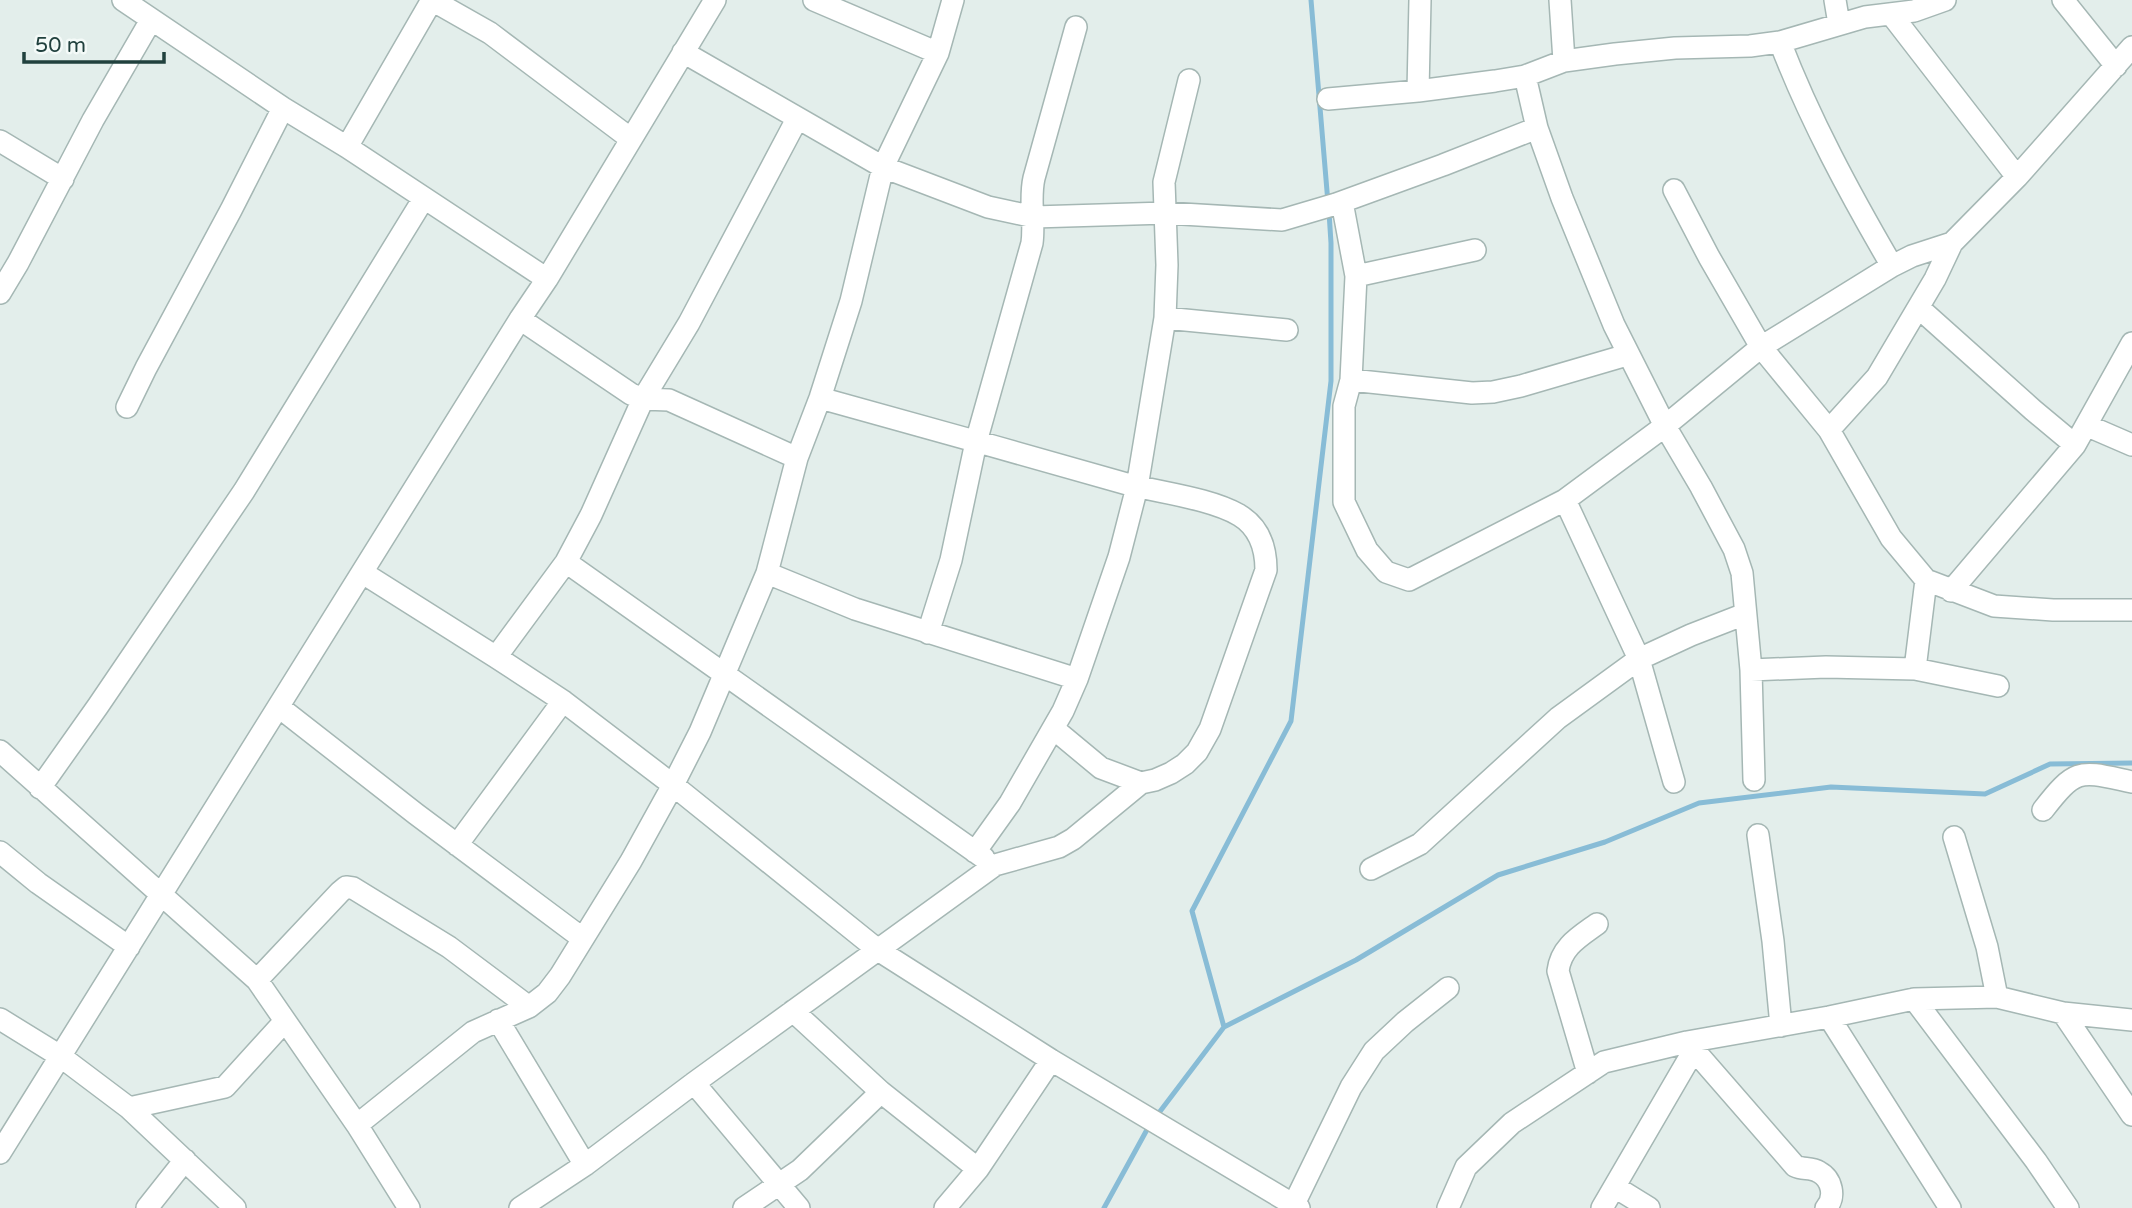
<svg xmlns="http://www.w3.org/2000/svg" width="2132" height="1208" font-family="'Varela Round',sans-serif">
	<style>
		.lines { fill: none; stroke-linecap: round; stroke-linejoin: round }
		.stream { stroke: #88bcd6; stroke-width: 5 }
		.minor-casing { stroke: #a5b7b4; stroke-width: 24 }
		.minor { stroke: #fff; stroke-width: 21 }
	</style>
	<rect width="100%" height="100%" fill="#e3eeeb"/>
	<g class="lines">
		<path class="stream" d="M1311 0 1328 203
			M1224 1027 1356 960 1498 875 1605 842 1699 803 1831 787 1985 794 2050 764 2132 763
			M1155 1118 1224 1027 1192 911 1291 721 1331 381V243L1329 212
			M1104 1208 1149 1126"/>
		<g class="minor-casing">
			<path id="minor" d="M123 0 283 108 347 147 547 279
				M432 0 490 33 631 139
				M814 0 938 53
				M1560 0 1564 61
				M1835 0 1839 24
				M2063 0 2116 66
				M1891 14 2017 177
				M1780 42C1810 120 1850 194 1892 266
				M683 52 883 167 988 207 1034 217 1166 213 1282 220 1336 204 1443 165 1537 128
				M1525 76 1537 128 1562 198 1614 325 1665 426 1701 487 1734 549 1742 573 1751 670 1754 780
				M1418 91 1420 0
				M1328 99 1418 91 1495 81 1525 76 1564 61 1615 54 1675 48 1750 46 1780 42 1865 17 1914 11 1945 0
				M0 141 63 179
				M347 147 432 0
				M1674 190 1709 257 1761 347 1829 430 1891 538 1926 580 1994 606 2053 610H2132
				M1342 202 1356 276 1351 380 1344 406V502L1367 550 1386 572 1409 580 1565 500 1665 426 1761 347 1892 266 1912 256 1952 243 2017 177 2132 47
				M1356 276 1475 250
				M0 293 18 263 93 120 151 20
				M1919 308 2033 410 2075 445
				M1165 318 1287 330
				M520 319 631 394 643 399 669 400 797 458
				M1351 380 1472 393 1493 392 1521 386 1627 355
				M820 398C922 426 1025 455 1127 484 1161 493 1209 498 1239 515 1259 527 1266 548 1266 570L1210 729 1197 752 1185 764 1171 773 1155 780 1141 783 1101 768 1054 729
				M127 407 146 368 231 210 283 108
				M2088 426 2132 445
				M1829 430 1877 377 1935 279 1952 243
				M1565 500 1639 659 1674 782
				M566 562 984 858
				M363 573 496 657 563 701 673 785 878 950 1051 1060 1299 1208
				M767 573 855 609 1077 679
				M1951 591 2075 445 2132 343
				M928 633 951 560 976 442 1032 243C1035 221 1029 200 1034 178L1076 27
				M496 657 566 562 591 515 643 399 689 323 797 119
				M1915 669 1926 580
				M1751 670 1826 667 1915 669 1998 686
				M279 707 416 814 582 938
				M0 751 257 980 357 1125 409 1208
				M40 788 98 706 244 491 424 198
				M2043 810C2077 766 2080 771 2132 782
				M1758 835 1773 941 1781 1026
				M1954 837 1987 947 1997 997
				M457 845 563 701
				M0 852 38 883 129 947
				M975 852 1010 803 1063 711 1077 679 1119 557 1137 487 1165 318 1167 265 1164 182 1189 80
				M1371 869 1420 844 1558 718 1639 659 1691 635 1745 614
				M257 980 340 892 346 887 353 888 449 947 529 1007
				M1914 999 2036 1161 2068 1208
				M793 1011 881 1092 978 1169
				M2063 1013 2132 1115
				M1829 1017 1950 1208
				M0 1019 60 1056 129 1108 235 1208
				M498 1020 585 1165
				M1687 1042 1795 1166C1803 1170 1811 1167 1819 1172 1832 1179 1836 1197 1826 1208
				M1588 1073 1558 971C1561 947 1579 937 1597 924
				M694 1083 799 1208
				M129 1108 225 1087 285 1021
				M357 1125 473 1032 529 1007 547 993 560 976 631 861 673 785 700 732 767 573 797 458 820 398 851 301 883 167 938 53 953 0
				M0 1153 520 319 547 279 715 0
				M1615 1187 1649 1208
				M1293 1206 1351 1087 1374 1051 1405 1022 1448 988
				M147 1208 185 1160
				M520 1208 585 1165 694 1083 995 865 1059 847 1073 839 1141 783
				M744 1208 800 1170 881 1092
				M945 1208 978 1169 1051 1060
				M1448 1208 1466 1167 1512 1123 1604 1062 1687 1042 1829 1017 1914 999 1997 997 2063 1013 2132 1020
				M1602 1208 1694 1050"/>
		</g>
		<use href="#minor" class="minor"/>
	</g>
	<path d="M24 52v10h140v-10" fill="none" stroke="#21413e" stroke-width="3.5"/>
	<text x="35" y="52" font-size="21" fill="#21413e" stroke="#f4faf8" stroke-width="5" paint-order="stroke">50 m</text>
</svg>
